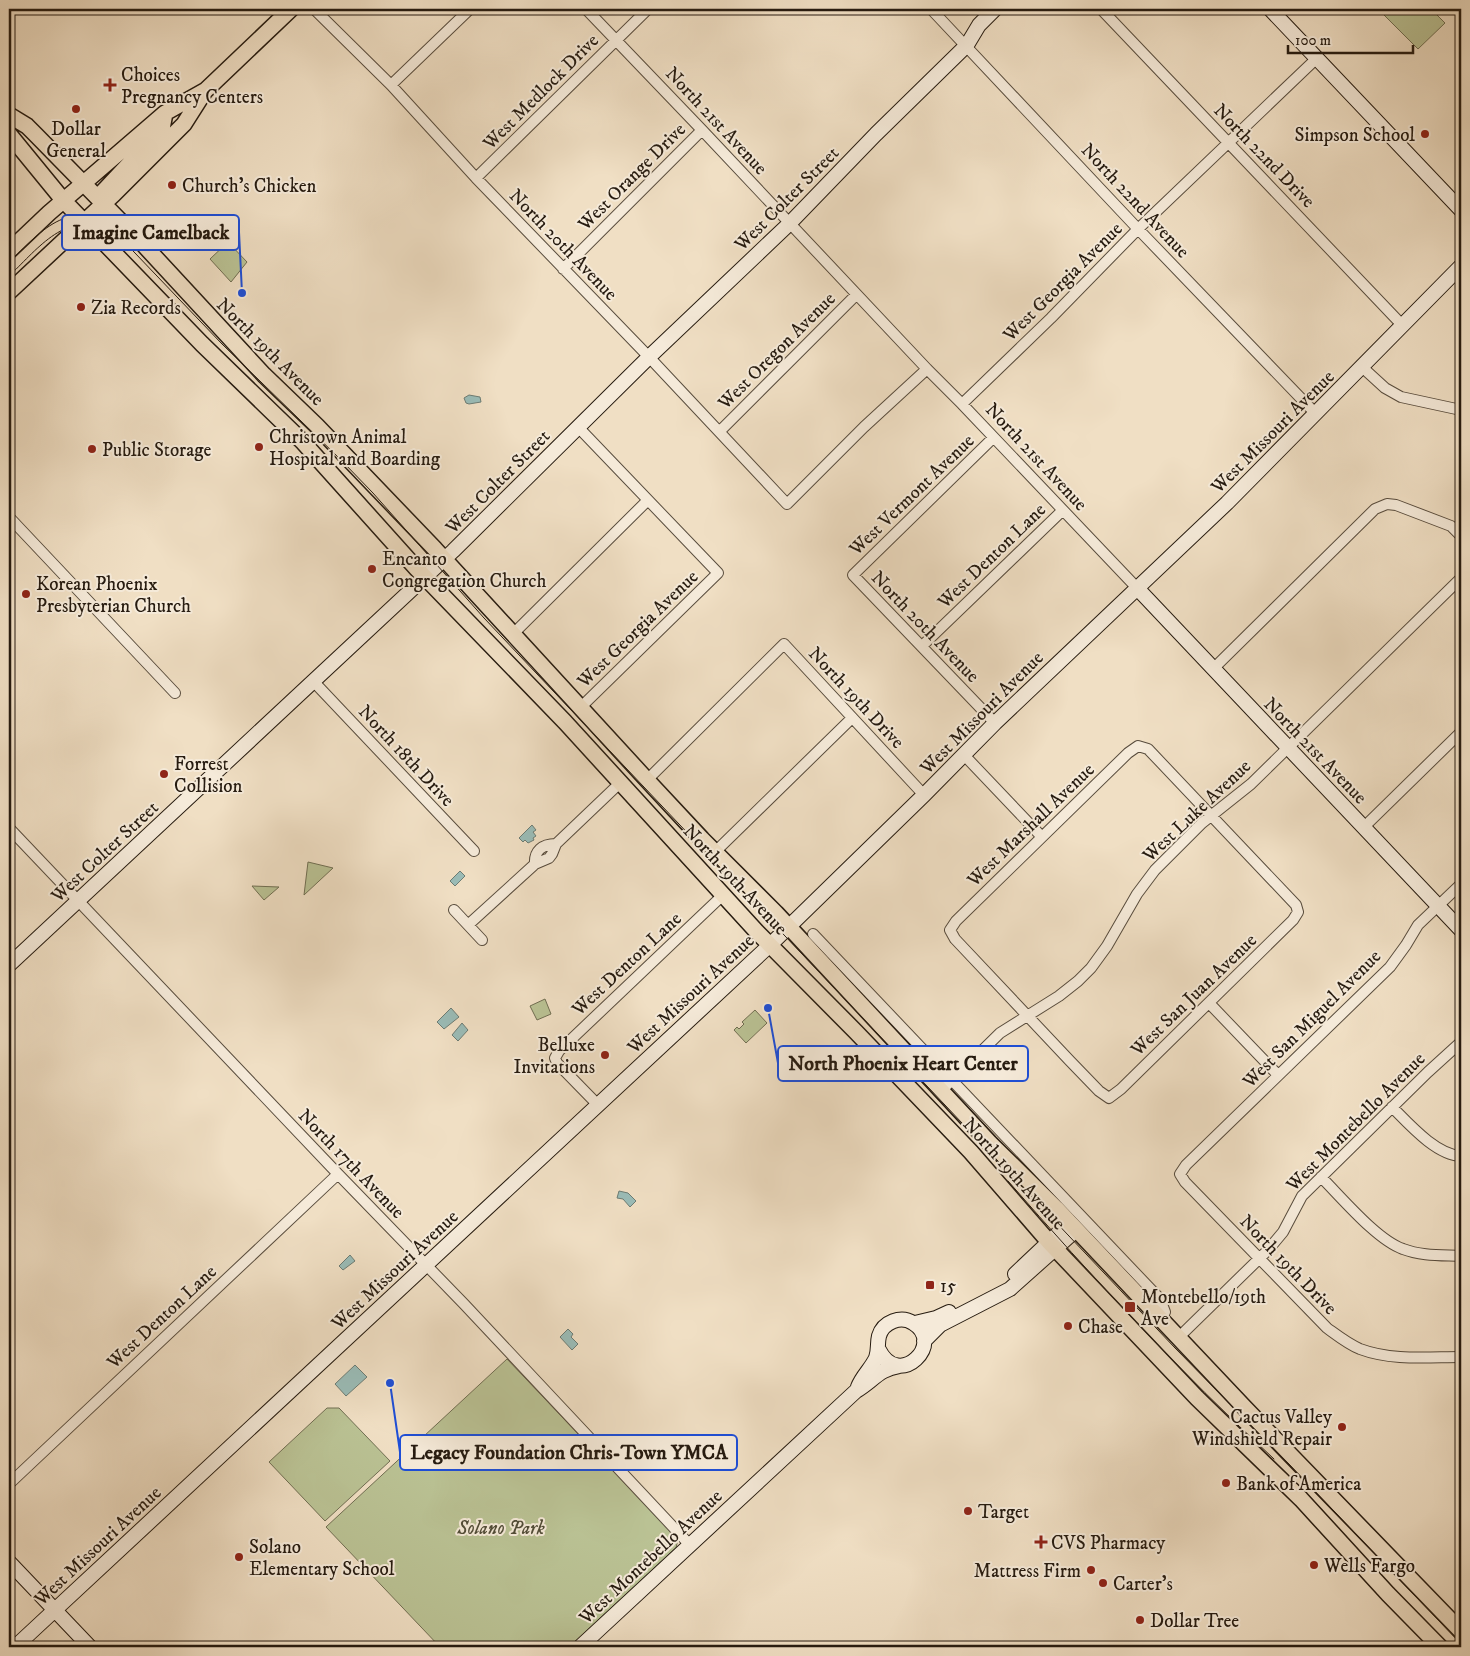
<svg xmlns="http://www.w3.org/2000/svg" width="1470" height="1656" font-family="'IM FELL DW Pica',serif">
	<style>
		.green { fill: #bac294; stroke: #706e52 }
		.water { fill: #9abcb7; stroke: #6c7c74 }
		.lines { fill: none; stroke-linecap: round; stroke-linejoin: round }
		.street-casing { stroke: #584c3d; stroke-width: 12 }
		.secondary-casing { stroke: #261b10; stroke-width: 16 }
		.primary-casing { stroke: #261b10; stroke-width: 18 }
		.street { stroke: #f5ead9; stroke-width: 10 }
		.secondary { stroke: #f5ead9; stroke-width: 14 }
		.primary { stroke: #f0dfc4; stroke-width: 15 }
		.tram { stroke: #261b10; stroke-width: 1 }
		.poi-dot { fill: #8f2418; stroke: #f5ead9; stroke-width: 2 }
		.labels { text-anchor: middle; stroke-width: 4; stroke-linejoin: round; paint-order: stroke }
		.poi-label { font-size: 19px; fill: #261b10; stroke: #f5ead9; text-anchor: start }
		.street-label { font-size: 19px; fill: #261b10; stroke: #f5ead9 }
		.park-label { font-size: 19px; font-style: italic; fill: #524d38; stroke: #f5ead9 }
		.leader { fill: none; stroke: #1d4ed8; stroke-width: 2 }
		.callout-dot { fill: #1d4ed8; stroke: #f5ead9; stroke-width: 2 }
		.callout { fill: #f5ead9; stroke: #1d4ed8; stroke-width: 2 }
		.callout-label { font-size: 20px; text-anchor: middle; font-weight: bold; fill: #261b10 }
	</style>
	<rect width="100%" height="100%" fill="#f0dfc4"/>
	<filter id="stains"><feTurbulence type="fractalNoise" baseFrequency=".004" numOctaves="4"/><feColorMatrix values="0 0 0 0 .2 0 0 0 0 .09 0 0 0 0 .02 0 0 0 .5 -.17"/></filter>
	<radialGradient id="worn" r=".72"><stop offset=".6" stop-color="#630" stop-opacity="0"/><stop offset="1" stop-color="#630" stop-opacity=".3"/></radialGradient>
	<path class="green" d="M1378 9H1431L1445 23 1418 49Z
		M228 242 247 262 231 282 210 259Z
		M308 862 333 868 304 895Z
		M252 886 279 887 264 900Z
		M545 999 551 1014 537 1020 530 1006Z
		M755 1010 767 1023 746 1043 734 1030 737 1027 739 1029 744 1024 742 1022Z
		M507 1359 678 1539 676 1548 569 1647H440L326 1527Z
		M327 1408H339L390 1461 325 1521 269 1462Z"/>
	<path class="water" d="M469 395 480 397 481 402 469 404 466 403 464 398Z
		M532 825 536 830 533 832 536 836 533 838 534 840 528 843 525 840 523 842 519 838Z
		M460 871 465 876 455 886 450 881Z
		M451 1008 459 1017 444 1029 437 1022Z
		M462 1023 468 1030 458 1041 452 1035Z
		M619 1191 628 1193 636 1201 630 1207 623 1199 617 1198Z
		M350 1255 355 1261 343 1270 339 1266Z
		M568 1329 573 1334 571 1337 578 1344 572 1350 560 1337Z
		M355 1365 367 1377 346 1396 335 1384Z"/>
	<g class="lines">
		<g class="street-casing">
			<path id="street" d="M314 9 391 85 476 178 649 357 787 504 864 427 927 369
				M586 9 702 130 927 369 962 404 1137 588
				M931 9 1138 229 1316 414
				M1101 9 1403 326
				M391 85 470 9
				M476 178 648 9
				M563 269 702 130
				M1362 367 1385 388 1401 397 1461 410
				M962 404 1051 318 1138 229 1317 58
				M578 427 718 573 580 708
				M720 431 856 295
				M993 438 853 575 995 723
				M9 517 175 693
				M513 634 648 500
				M922 646 1062 511
				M1213 669 1375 509 1387 504 1396 505 1451 526 1461 536
				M314 682 474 851
				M1138 746 1148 749 1296 905 1298 912 1293 920 1121 1089 1109 1098 1099 1091 1070 1061 955 939 950 930 956 921 1128 753Z
				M964 755 1042 837
				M647 780 784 644 924 795
				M1365 826 1461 732
				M9 828 338 1174 464 1304 690 1545
				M715 852 852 718
				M535 864C534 851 542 844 556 844
				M1461 884 1418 925 1406 945 1390 967 1186 1165 1180 1174 1185 1182 1327 1328C1338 1336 1348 1344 1360 1349 1392 1361 1428 1357 1461 1357
				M454 910 482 940
				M468 925 535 864 549 858 552 854 556 844 621 782
				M813 934 1160 1299 1165 1312 1160 1319
				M1209 1003 1278 1075
				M941 1091 1000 1033 1059 996 1078 981 1091 968 1107 946 1137 894 1155 870 1202 823 1251 784 1461 578
				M598 1105 557 1063 555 1058 559 1051 723 895
				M1392 1107C1409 1124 1436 1155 1461 1156
				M1321 1177C1342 1198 1377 1240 1403 1249 1421 1256 1442 1255 1461 1256
				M1178 1338 1268 1250 1283 1232 1302 1196 1428 1072 1461 1042
				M9 1484 338 1174"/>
		</g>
		<g class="secondary-casing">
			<path id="secondary" d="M1270 9 1461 210
				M1137 588 1461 930
				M9 965 453 551 649 357 789 224 876 134 967 45 979 25 995 9
				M1015 1274 1069 1223
				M915 1323 936 1318 949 1312
				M924 1341 940 1325 1010 1289 1076 1230
				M858 1387C862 1376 871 1369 876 1358 879 1350 877 1344 879 1336 883 1322 901 1315 913 1323 946 1343 899 1390 879 1350
				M9 1562 90 1647
				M15 1647 770 945 924 795 995 723 1227 503 1461 266
				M580 1647 856 1391C873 1381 879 1369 899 1366"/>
		</g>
		<g class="primary-casing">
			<path id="primary" d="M9 115 27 126 36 135 141 242 264 375 317 426 435 549 647 780 702 839 776 913 990 1143 1056 1208 1245 1408 1461 1631
				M9 134 63 200 202 344 302 441 416 568 565 722 757 932 856 1032 971 1152 1049 1242 1197 1398 1301 1499 1388 1594 1440 1647
				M99 196 162 129 165 113
				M9 251 49 213 165 113 206 90 291 9
				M9 292 114 194 184 124 205 91"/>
		</g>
		<use href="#street" class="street"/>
		<use href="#secondary" class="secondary"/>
		<use href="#primary" class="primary"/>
		<path class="tram" d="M9 262C40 233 69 195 113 230L222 344 341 460 373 493 484 618 1175 1348 1289 1464 1461 1644
			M9 276C34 253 66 209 104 230
			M1008 1181C1092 1277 1180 1372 1274 1459"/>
	</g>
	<g class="poi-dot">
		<path d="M107.5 77.5h5v5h5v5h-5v5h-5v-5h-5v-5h5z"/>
		<circle cx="76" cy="109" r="5"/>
		<circle cx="1425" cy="134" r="5"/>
		<circle cx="172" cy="185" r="5"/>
		<circle cx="81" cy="307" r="5"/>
		<circle cx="259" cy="447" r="5"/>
		<circle cx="92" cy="449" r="5"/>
		<circle cx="372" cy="569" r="5"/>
		<circle cx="26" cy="594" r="5"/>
		<circle cx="164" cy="774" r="5"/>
		<circle cx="605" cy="1055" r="5"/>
		<rect x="925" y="1280" width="10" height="10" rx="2.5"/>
		<rect x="1124" y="1301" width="12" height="12" rx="2.5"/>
		<circle cx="1068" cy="1326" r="5"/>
		<circle cx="1342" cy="1427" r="5"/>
		<circle cx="1226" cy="1483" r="5"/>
		<circle cx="968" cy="1511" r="5"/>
		<path d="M1038.5 1534.5h5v5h5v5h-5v5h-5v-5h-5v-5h5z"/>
		<circle cx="239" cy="1557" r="5"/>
		<circle cx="1314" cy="1565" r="5"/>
		<circle cx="1091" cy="1570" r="5"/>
		<circle cx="1103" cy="1583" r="5"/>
		<circle cx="1140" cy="1620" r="5"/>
	</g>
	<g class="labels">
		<g class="poi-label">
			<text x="121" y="81">Choices<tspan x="121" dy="22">Pregnancy Centers</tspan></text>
			<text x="76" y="135" text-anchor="middle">Dollar<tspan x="76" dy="22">General</tspan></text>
			<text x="1415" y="141" text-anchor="end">Simpson School</text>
			<text x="182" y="192">Church's Chicken</text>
			<text x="91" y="314">Zia Records</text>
			<text x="269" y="443">Christown Animal<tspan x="269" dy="22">Hospital and Boarding</tspan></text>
			<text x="102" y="456">Public Storage</text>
			<text x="382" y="565">Encanto<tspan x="382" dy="22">Congregation Church</tspan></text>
			<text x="36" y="590">Korean Phoenix<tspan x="36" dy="22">Presbyterian Church</tspan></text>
			<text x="174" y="770">Forrest<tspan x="174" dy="22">Collision</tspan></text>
			<text x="595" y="1051" text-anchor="end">Belluxe<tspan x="595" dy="22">Invitations</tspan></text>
			<text x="940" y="1292">15</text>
			<text x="1141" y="1303">Montebello/19th<tspan x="1141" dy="22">Ave</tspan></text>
			<text x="1078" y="1333">Chase</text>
			<text x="1332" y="1423" text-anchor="end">Cactus Valley<tspan x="1332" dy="22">Windshield Repair</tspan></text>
			<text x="1236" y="1490">Bank of America</text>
			<text x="978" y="1518">Target</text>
			<text x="1051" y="1549">CVS Pharmacy</text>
			<text x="249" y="1553">Solano<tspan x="249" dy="22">Elementary School</tspan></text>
			<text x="1324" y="1572">Wells Fargo</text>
			<text x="1081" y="1577" text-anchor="end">Mattress Firm</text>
			<text x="1113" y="1590">Carter's</text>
			<text x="1150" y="1627">Dollar Tree</text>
		</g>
		<g class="street-label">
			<text transform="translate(540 91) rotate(-45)" y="7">West Medlock Drive</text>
			<text transform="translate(717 120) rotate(47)" y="7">North 21st Avenue</text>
			<text transform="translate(1265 155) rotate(46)" y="7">North 22nd Drive</text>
			<text transform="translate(631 176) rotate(-45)" y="7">West Orange Drive</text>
			<text transform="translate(786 198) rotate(-45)" y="7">West Colter Street</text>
			<text transform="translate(1136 200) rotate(47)" y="7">North 22nd Avenue</text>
			<text transform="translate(564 244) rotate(46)" y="7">North 20th Avenue</text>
			<text transform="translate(1062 281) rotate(-45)" y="7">West Georgia Avenue</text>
			<text transform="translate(776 350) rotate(-45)" y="7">West Oregon Avenue</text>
			<text transform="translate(271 351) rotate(45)" y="7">North 19th Avenue</text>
			<text transform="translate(1272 431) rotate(-45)" y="7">West Missouri Avenue</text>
			<text transform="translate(1037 456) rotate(47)" y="7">North 21st Avenue</text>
			<text transform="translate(497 481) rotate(-45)" y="7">West Colter Street</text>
			<text transform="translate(911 494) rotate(-44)" y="7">West Vermont Avenue</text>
			<text transform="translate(991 555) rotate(-44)" y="7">West Denton Lane</text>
			<text transform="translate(926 626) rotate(46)" y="7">North 20th Avenue</text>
			<text transform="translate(637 628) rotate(-44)" y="7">West Georgia Avenue</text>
			<text transform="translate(857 697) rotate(47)" y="7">North 19th Drive</text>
			<text transform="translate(981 712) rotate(-45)" y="7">West Missouri Avenue</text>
			<text transform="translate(1316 750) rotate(46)" y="7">North 21st Avenue</text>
			<text transform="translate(407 755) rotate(47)" y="7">North 18th Drive</text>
			<text transform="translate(1196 810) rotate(-43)" y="7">West Luke Avenue</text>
			<text transform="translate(1030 824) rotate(-44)" y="7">West Marshall Avenue</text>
			<text transform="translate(104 851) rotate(-43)" y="7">West Colter Street</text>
			<text transform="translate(736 879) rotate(47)" y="7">North 19th Avenue</text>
			<text transform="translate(626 963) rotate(-43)" y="7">West Denton Lane</text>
			<text transform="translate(690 993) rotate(-43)" y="7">West Missouri Avenue</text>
			<text transform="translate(1193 994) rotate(-44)" y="7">West San Juan Avenue</text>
			<text transform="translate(1311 1018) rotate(-45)" y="7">West San Miguel Avenue</text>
			<text transform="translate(1355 1121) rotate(-45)" y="7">West Montebello Avenue</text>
			<text transform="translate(352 1163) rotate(46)" y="7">North 17th Avenue</text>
			<text transform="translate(1015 1173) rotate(48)" y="7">North 19th Avenue</text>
			<text transform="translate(1289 1264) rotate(46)" y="7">North 19th Drive</text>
			<text transform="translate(394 1269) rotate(-43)" y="7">West Missouri Avenue</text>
			<text transform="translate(161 1316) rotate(-43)" y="7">West Denton Lane</text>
			<text transform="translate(97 1545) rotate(-43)" y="7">West Missouri Avenue</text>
			<text transform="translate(650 1556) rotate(-43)" y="7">West Montebello Avenue</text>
		</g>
		<g class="park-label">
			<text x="501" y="1534">Solano Park</text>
		</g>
	</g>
	<path class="leader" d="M242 293L239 232M768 1008L778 1063M390 1383L400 1452"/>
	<g class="callout-dot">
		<circle cx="242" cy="293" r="5"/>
		<circle cx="768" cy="1008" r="5"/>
		<circle cx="390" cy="1383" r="5"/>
	</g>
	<g class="callout">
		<rect x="62" y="215" width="177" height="35" rx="5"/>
		<rect x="778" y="1046" width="250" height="35" rx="5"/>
		<rect x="400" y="1435" width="337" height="35" rx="5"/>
	</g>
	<g class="callout-label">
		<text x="151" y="239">Imagine Camelback</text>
		<text x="903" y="1070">North Phoenix Heart Center</text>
		<text x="569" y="1459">Legacy Foundation Chris-Town YMCA</text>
	</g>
	<rect width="1470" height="1656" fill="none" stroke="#f0dfc4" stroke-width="30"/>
	<rect x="10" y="10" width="1450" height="1636" fill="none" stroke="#261b10" stroke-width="2.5"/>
	<rect x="15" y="15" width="1440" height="1626" fill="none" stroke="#261b10"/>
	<path d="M1288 45v8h125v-8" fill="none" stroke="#261b10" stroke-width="2.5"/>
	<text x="1295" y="45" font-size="15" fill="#261b10" stroke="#f5ead9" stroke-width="4" paint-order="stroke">100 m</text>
	<rect width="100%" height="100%" filter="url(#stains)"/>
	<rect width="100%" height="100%" fill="url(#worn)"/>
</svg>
